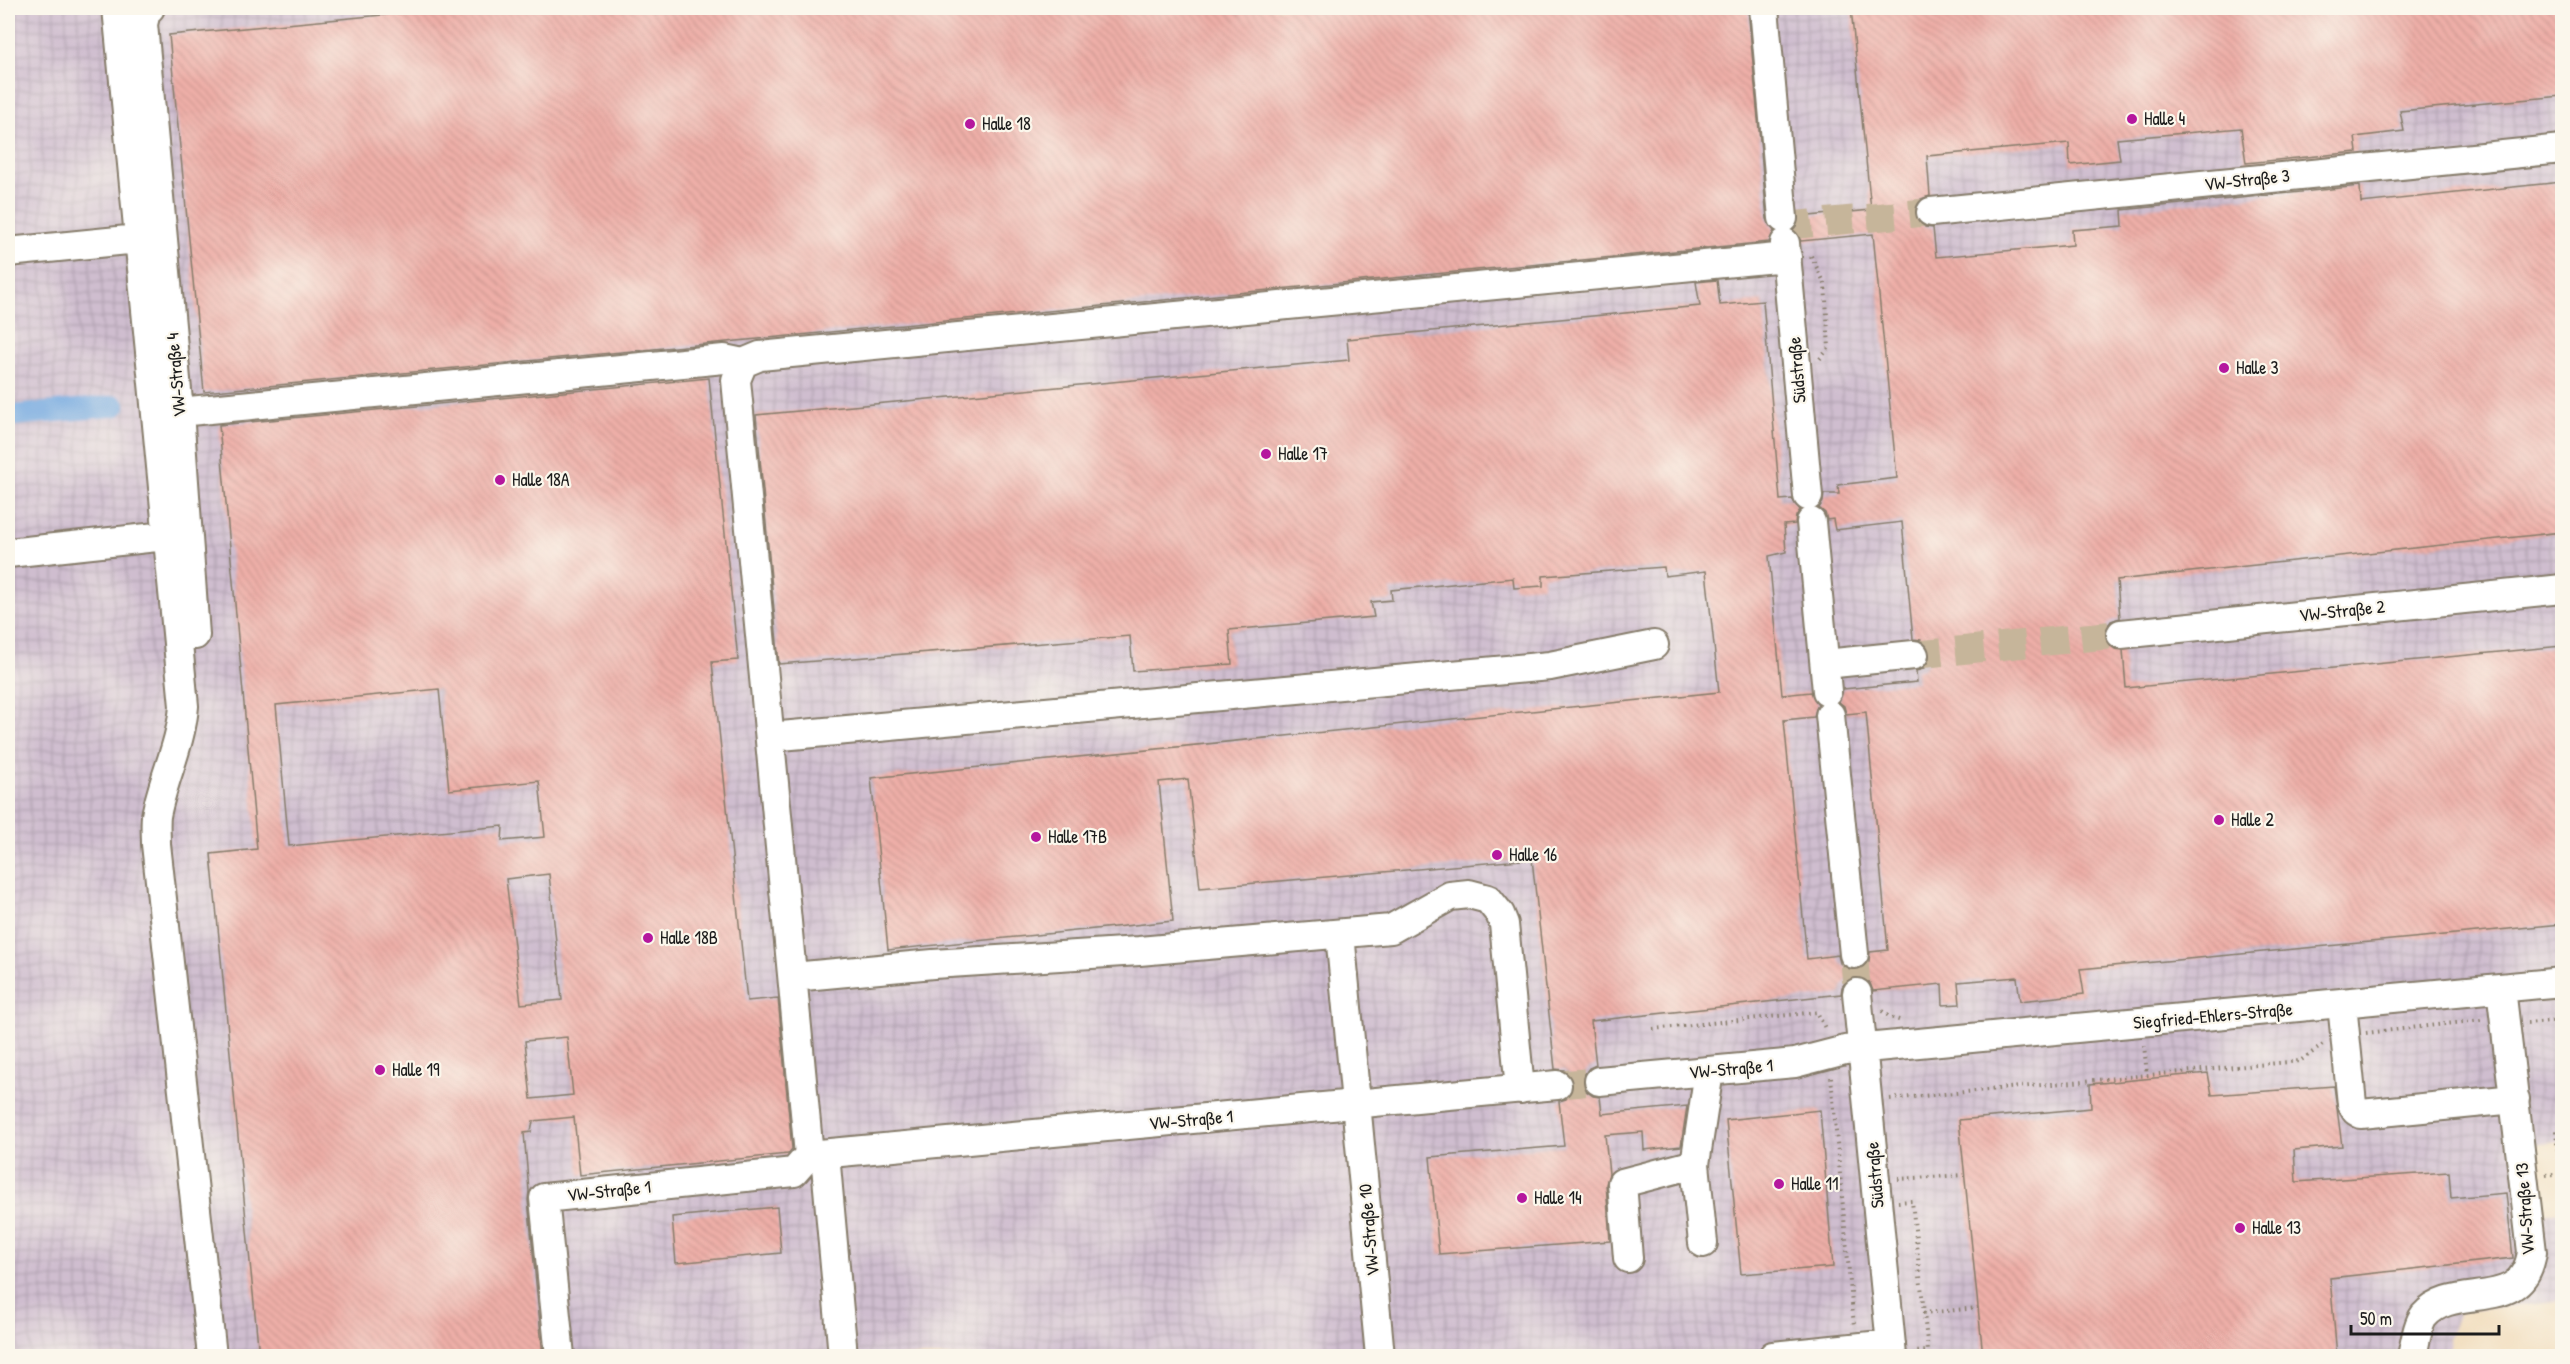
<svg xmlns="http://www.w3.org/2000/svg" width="2570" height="1364" font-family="'Patrick Hand',sans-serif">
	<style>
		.industrial { fill: url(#industrial-grid) }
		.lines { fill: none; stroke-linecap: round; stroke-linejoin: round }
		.canal { stroke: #73a8e0; stroke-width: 21 }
		.building { fill: url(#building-back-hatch); fill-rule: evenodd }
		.minor-tunnel { stroke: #c6b59a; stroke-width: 28; stroke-dasharray: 28 14; stroke-linecap: butt }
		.minor-casing { stroke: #867c6b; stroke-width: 32 }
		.path { stroke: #867c6b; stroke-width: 4; stroke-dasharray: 1.5 4.5; stroke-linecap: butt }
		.minor { stroke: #fff; stroke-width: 28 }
		.poi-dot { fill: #b5179e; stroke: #fbf7ec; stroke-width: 2 }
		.labels { text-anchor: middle; stroke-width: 4.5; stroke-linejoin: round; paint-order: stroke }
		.poi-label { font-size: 18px; fill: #1c1c1c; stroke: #fbf7ec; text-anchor: start }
		.street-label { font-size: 18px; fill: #1c1c1c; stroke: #fbf7ec }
	</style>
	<defs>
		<pattern id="industrial-grid" width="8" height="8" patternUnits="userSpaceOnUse" patternTransform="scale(1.5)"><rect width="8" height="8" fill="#cfbdcf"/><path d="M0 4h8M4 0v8" fill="none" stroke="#b1a2b1"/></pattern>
		<pattern id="building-back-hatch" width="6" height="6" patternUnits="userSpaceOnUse" patternTransform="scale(1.5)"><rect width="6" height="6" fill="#eeafa8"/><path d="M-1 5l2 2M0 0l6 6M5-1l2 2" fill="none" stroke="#cc9690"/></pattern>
	</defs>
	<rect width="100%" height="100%" fill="#fbf7ec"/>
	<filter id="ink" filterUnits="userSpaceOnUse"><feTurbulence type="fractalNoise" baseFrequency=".0167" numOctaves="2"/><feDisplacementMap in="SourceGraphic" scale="12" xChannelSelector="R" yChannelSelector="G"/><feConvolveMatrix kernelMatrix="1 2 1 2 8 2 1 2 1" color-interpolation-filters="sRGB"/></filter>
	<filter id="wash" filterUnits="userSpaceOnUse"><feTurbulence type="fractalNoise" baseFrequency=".008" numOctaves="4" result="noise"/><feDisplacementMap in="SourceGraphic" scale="24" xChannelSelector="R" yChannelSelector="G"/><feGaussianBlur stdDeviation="1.35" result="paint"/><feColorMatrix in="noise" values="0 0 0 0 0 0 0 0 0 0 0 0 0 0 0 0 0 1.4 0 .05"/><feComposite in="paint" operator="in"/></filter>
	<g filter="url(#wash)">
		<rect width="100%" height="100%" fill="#f1dbba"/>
		<path class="industrial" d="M8 8H2562V1142L2531 1145 2538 1214 2562 1212V1300L2459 1312 2449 1338 2450 1356H8Z"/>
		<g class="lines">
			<path class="canal" d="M8 416 115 406"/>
		</g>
		<g id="blocks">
			<path class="building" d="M456 8H1748L1767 219 1774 231 1769 242 204 392 169 35Z
				M1851 8H2562V96L2400 111 2404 131 2355 137 2357 152 2246 163 2241 128 2117 139 2120 160 2070 165 2069 143 1927 156 1930 196 1921 199 1916 205 1915 213 1918 222 1925 227 1933 228 1936 257 2073 245 2072 230 2123 226 2122 210 2360 186 2361 203 2562 182V532L2117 580 2120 618 2111 621 2106 628 2105 635 2108 644 2115 649 2123 650 2126 688 2562 646V924L2080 969 2084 994 2020 1001 2017 977 1958 982 1960 1004 1943 1005 1942 984 1873 991 1870 983 1863 978 1856 977 1847 980 1842 987 1841 994 1591 1021 1596 1065 1589 1068 1584 1075 1583 1083 1586 1091 1593 1096 1600 1097 1602 1114 1687 1106 1681 1146 1644 1150 1643 1132 1605 1135 1609 1174 1606 1184 1610 1241 1439 1254 1430 1157 1564 1146 1559 1101 1566 1099 1572 1092 1573 1083 1570 1075 1564 1070 1555 1069 1532 859 1200 888 1188 779 1159 782 1173 921 888 950 871 778 1719 692 1706 571 1665 576 1664 567 1543 576V586L1514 588 1513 578 1391 590 1392 600 1371 602 1374 617 1229 630 1232 664 1133 671 1130 636 779 664 756 415 1349 360 1347 339 1700 306 1696 282 1717 280 1720 305 1763 301 1780 500 1792 499 1800 510 1796 516 1795 524 1784 525 1786 552 1769 556 1782 695 1811 692 1818 704 1814 717 1784 720 1807 959 1838 955 1840 963 1847 969 1856 970 1864 967 1869 961 1870 952 1888 950 1866 712 1846 714 1844 706 1839 702 1843 689 1917 682 1916 671 1923 669 1929 662 1930 653 1927 645 1921 640 1913 639 1902 522 1835 530 1833 519 1827 520 1825 513 1819 508 1823 502 1824 494H1839L1838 485 1897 478 1873 234 1801 241 1794 230 1799 217 1871 210Z
				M709 378 738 660 712 662 747 1001 778 998 792 1149 788 1154 580 1175 574 1117 533 1121 531 1132 524 1133 529 1191 528 1200 543 1356H259L211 854 257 849 219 425ZM439 689 449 790 539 781 545 837 502 841 503 826 289 846 276 705ZM549 874 562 1000 521 1004 506 879ZM567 1037 573 1095 531 1099 525 1041Z
				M2208 1073 2212 1095 2334 1086 2342 1146 2294 1150 2296 1182 2449 1172 2451 1198 2506 1193 2513 1258 2330 1278 2337 1356H1983L1959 1120 2091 1108 2090 1084Z
				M1820 1110 1833 1267 1741 1274 1726 1120Z
				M777 1207 781 1253 676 1263 672 1217Z"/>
		</g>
	</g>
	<g filter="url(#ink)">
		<use href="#blocks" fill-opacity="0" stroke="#867c6b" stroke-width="1.5"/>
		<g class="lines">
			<path class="minor-tunnel" d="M1784 226 1931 212
				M1914 655 2121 634
				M1854 954 1857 993
				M1557 1085 1599 1081"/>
			<g class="minor-casing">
				<path id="minor" d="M117 8 184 706C181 745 163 778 156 816 155 825 156 835 156 844L212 1356
					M150 8 146 12 143 24 179 412 195 635
					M1764 8 1783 218
					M1931 212 2562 149
					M1785 243 1808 496
					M8 252 158 237
					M179 412 724 359 743 363
					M1811 522 1827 691
					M8 553 166 536
					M2121 634 2562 589
					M1825 664 1914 655
					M1830 715 1854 954
					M770 737 1550 666 1654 645
					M1340 934 1380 1356
					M793 977 933 964 1139 951 1391 929 1450 896 1469 894 1488 899 1500 914 1504 924 1520 1089
					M1857 993 1892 1356
					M2342 1004 2352 1104 2356 1111 2361 1114 2515 1099
					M1599 1081 1795 1063 1845 1050 2562 982
					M825 1154 843 1356
					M809 1155 736 380 743 363 760 356 1787 257
					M1703 1243 1695 1164 1709 1071
					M1628 1258 1622 1183 1695 1164
					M560 1356 544 1198 794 1172 809 1155 1557 1085
					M1773 1356 1891 1344
					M2412 1356C2415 1345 2417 1325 2424 1316 2455 1280 2523 1316 2532 1252L2501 988"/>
			</g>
			<path class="path" d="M1811 256 1825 284 1829 348 1818 361
				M1882 1011 1890 1017 1899 1020
				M2555 1020 2562 1084
				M2527 1023 2562 1020
				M1653 1029 1817 1012 1826 1030
				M2366 1033 2481 1020
				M2144 1045 2147 1075
				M1831 1077 1854 1326
				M1890 1099 2300 1061 2323 1045
				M2560 1174 2556 1132 2562 1120
				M2546 1175 2562 1173
				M1898 1179 1965 1175
				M1898 1202 1912 1201 1928 1351 1914 1352
				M1923 1313 1978 1308"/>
			<use href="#minor" class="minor"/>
		</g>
	</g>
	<g class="poi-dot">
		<circle cx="2132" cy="119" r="6"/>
		<circle cx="970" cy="124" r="6"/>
		<circle cx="2224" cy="368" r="6"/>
		<circle cx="1266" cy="454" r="6"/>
		<circle cx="500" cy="480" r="6"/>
		<circle cx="2219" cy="820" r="6"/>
		<circle cx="1036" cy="837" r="6"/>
		<circle cx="1497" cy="855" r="6"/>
		<circle cx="648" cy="938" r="6"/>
		<circle cx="380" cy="1070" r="6"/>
		<circle cx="1779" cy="1184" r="6"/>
		<circle cx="1522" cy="1198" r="6"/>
		<circle cx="2240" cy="1228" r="6"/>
	</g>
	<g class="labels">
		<g class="poi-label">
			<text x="2144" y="125">Halle 4</text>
			<text x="982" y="130">Halle 18</text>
			<text x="2236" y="374">Halle 3</text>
			<text x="1278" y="460">Halle 17</text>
			<text x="512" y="486">Halle 18A</text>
			<text x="2231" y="826">Halle 2</text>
			<text x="1048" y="843">Halle 17B</text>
			<text x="1509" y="861">Halle 16</text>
			<text x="660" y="944">Halle 18B</text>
			<text x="392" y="1076">Halle 19</text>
			<text x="1791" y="1190">Halle 11</text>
			<text x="1534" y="1204">Halle 14</text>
			<text x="2252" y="1234">Halle 13</text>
		</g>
		<g class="street-label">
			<text transform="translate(2247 180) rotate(-6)" y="6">VW-Straße 3</text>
			<text transform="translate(1797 370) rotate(-95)" y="6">Südstraße</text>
			<text transform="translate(176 375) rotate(-95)" y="6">VW-Straße 4</text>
			<text transform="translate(2342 611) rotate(-6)" y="6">VW-Straße 2</text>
			<text transform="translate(2213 1016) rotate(-5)" y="6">Siegfried-Ehlers-Straße</text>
			<text transform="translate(1731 1069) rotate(-5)" y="6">VW-Straße 1</text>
			<text transform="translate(1191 1120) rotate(-5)" y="6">VW-Straße 1</text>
			<text transform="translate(1875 1175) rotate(-95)" y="6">Südstraße</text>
			<text transform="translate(609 1191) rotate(-6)" y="6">VW-Straße 1</text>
			<text transform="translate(2525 1209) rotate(-94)" y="6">VW-Straße 13</text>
			<text transform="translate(1369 1230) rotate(-95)" y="6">VW-Straße 10</text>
		</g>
	</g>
	<rect width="2570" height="1364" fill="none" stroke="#fbf7ec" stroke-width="30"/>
	<path d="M2351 1325v9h148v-9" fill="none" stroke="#1c1c1c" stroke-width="3"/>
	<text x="2360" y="1325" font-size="18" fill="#1c1c1c" stroke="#fbf7ec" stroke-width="4.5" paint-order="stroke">50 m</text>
</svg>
